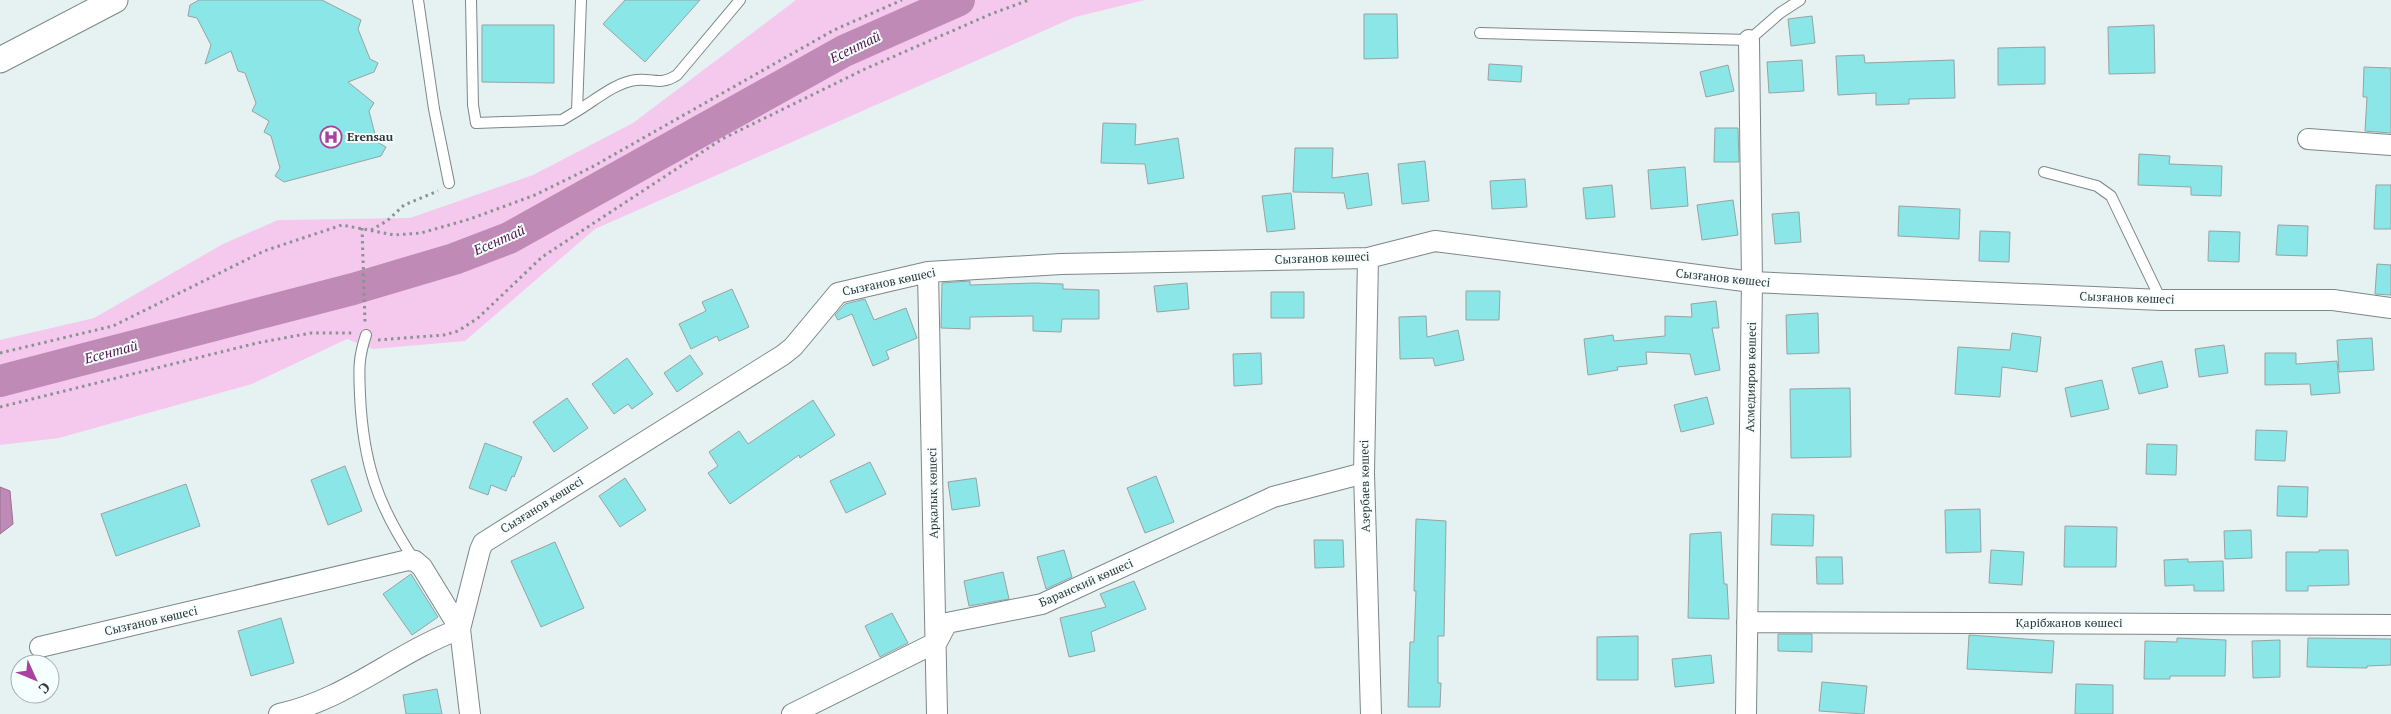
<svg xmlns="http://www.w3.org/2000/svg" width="2391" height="714" font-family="'PT Serif',serif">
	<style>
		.green { fill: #f5c9ee }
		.water { fill: #bf8ab6; stroke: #957190 }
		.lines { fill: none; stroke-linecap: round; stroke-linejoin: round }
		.river { stroke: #bf8ab6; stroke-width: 32 }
		.building { fill: #8be6e7; stroke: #97a3a3 }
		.service-casing { stroke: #7c8787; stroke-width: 12 }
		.minor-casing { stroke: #7c8787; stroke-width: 22 }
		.tertiary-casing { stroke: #7c8787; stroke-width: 27 }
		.path { stroke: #899191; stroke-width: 3; stroke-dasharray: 2.5 4; stroke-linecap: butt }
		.service { stroke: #fff; stroke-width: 10 }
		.minor { stroke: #fff; stroke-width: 20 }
		.tertiary { stroke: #fff; stroke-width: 25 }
		.labels { text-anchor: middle; stroke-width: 4; stroke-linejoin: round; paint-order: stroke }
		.poi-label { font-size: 12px; font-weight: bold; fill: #323636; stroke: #f5ffff; text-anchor: start }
		.street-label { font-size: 12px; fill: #323636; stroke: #f5ffff }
		.water-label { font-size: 14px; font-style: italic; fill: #53144d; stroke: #f5ffff }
	</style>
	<rect width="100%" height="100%" fill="#e6f2f2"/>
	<path class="green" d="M796 0H1145L1075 17 595 229 465 341 373 349 347 339 252 384 59 438 0 445V340L94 318 223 244 278 220 410 218 533 175 633 123Z"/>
	<path class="water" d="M0 487 10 491 13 524 0 534Z"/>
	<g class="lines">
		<path class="river" d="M0 381 353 289 454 259 509 238 844 51 959 0"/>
	</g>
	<path class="building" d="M199 0H322L361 20 358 29 370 59 378 63 374 72 348 82 374 103 369 111 377 142 386 147 381 156 284 182 275 176 280 168 271 136 264 132 269 121 252 111 256 103 245 73 238 71 231 51 205 64 211 45 197 18 188 16 190 5Z
		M625 0H700L645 62 603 24Z
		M1364 14H1397L1398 58 1364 59Z
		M1812 16 1815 43 1791 46 1788 19Z
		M482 25H554V83L482 82Z
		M2154 25 2155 73 2109 74 2108 27Z
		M2045 47V84L1998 85V48Z
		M1864 55 1865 63 1954 60 1955 98 1909 99V104L1876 105V93L1838 95 1836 56Z
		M1802 60 1804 91 1769 93 1767 62Z
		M1489 64 1522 66 1521 82 1488 80Z
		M1728 65 1734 91 1706 97 1700 72Z
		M2364 67 2391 68V133L2365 131 2367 97H2363Z
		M1103 123 1136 124 1135 145 1178 138 1184 178 1148 184 1145 164 1101 163Z
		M1715 128H1738L1739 162H1714Z
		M1295 148H1333L1332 178 1368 173 1372 205 1347 209 1344 193 1293 192Z
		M2139 154 2170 156 2169 164 2222 166 2221 196 2191 195V187L2138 185Z
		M1425 161 1429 201 1402 204 1398 164Z
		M1685 167 1688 206 1651 209 1648 170Z
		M1525 179 1527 207 1492 209 1490 181Z
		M1612 185 1615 217 1586 219 1583 188Z
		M2376 185H2391V229H2374Z
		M1291 193 1295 229 1267 232 1262 196Z
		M1733 200 1738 235 1702 240 1697 205Z
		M1899 206 1960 209 1959 239 1898 236Z
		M1799 212 1801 242 1775 244 1772 214Z
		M2278 225 2308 226 2307 256 2276 255Z
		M1980 231 2010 232 2009 262 1979 261Z
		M2209 231 2240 232 2239 262 2208 261Z
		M2377 264 2391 265V295L2375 294Z
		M970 281V285L1035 283 1063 284V289L1099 290V319H1062L1061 332 1033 331V316L970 317V329L941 328 942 283Z
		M1187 283 1189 309 1157 312 1154 286Z
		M732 289 749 327 719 341 717 336 691 349 679 324 706 311 702 302Z
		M1466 291H1500L1499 320H1466Z
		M1271 292H1304V318H1271Z
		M865 299 874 320 906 308 917 338 886 351 889 359 873 366 852 314 838 320 835 315 845 304Z
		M1716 301 1719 328H1712L1720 370 1695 375 1690 354 1646 352 1647 364 1617 367 1618 370 1588 375 1584 339 1613 335 1614 341 1665 336V316L1692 317 1691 304Z
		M1818 313 1819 353 1787 354 1786 315Z
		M1426 316 1427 337 1458 330 1464 360 1435 366 1433 358 1400 359 1399 317Z
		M2012 333 2041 337 2037 372 2002 367 2000 397 1955 394 1958 347 2010 350Z
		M2372 338 2374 370 2339 372 2337 340Z
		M2224 345 2228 373 2199 377 2195 349Z
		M1261 353 1262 384 1234 386 1233 354Z
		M2265 353H2296V364L2337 361 2340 393 2311 395 2310 384 2265 385Z
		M690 355 703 374 677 392 664 373Z
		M627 358 653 394 632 409 628 404 614 414 592 384Z
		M2162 361 2168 387 2139 394 2132 368Z
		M2102 380 2109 409 2071 417 2065 388Z
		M1850 388 1851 457 1791 458 1790 389Z
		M1707 397 1714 424 1681 432 1674 405Z
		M567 398 588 428 554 452 533 422Z
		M813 400 835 435 800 458 799 455 730 504 708 473 718 466 709 452 739 431 748 444Z
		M2256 430 2287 431 2285 461 2255 460Z
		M485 443 522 457 514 477 512 476 506 491 491 485 488 495 469 488Z
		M2147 444 2177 445 2176 475 2146 474Z
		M870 462 886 494 846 513 830 481Z
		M345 466 362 511 328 525 311 480Z
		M1156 476 1174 522 1145 533 1127 488Z
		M625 478 646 510 620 527 599 496Z
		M976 478 980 506 952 510 948 482Z
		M186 484 200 526 116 556 101 514Z
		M2278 486 2308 487 2307 517 2277 516Z
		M1980 509 1981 552 1946 553 1945 510Z
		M1772 514 1814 515 1813 546 1771 545Z
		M1416 519 1446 521 1444 636H1438V683H1441L1440 707H1408L1410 642H1414L1416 591H1414Z
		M2065 526 2117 527 2116 567H2064Z
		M2251 530 2252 558 2225 559 2224 531Z
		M1721 532 1724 584H1727L1729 619 1688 618 1690 534Z
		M1314 540H1343L1344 567 1315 568Z
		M555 542 584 608 541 627 511 561Z
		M1064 550 1072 577 1046 589 1037 557Z
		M1991 550 2024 552 2022 585 1989 583Z
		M2319 550H2348L2349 585 2308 586V591H2286V552H2319Z
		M1816 557H1842L1843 584H1817Z
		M2188 559V562L2223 561 2224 591H2194V585L2165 586 2164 560Z
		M1003 572 1009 599 969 606 964 581Z
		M411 574 438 617 412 635 383 594Z
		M1134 581 1146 609 1091 632 1095 651 1069 657 1060 618 1106 607 1100 594Z
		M892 613 908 643 880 657 865 626Z
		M281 618 294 663 251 676 238 631Z
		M1778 634H1812V652L1778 651Z
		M1969 635 2054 641 2052 673 1967 669Z
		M1638 636V680H1597V637Z
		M2177 638 2226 640 2225 676H2170V679H2144L2145 641 2177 642Z
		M2308 638 2391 639V665L2367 666V668L2307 667Z
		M2280 640V677L2253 678 2252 641Z
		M1711 655 1714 683 1675 687 1672 659Z
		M1822 682 1867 686 1864 714 1819 711Z
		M2076 684 2113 685V714H2075Z
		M437 689 442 714H406L403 695Z"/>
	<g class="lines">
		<g class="service-casing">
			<path id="service" d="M418 0 434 109 449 183
				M471 0 473 105 476 123 562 120 577 111 581 0
				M1480 33 1749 40 1780 13 1800 0
				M577 111C594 101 616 82 636 80 654 78 660 86 677 75L740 0
				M2044 172 2097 186 2111 196 2161 300
				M366 335C358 359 359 370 360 395 363 462 377 505 415 561"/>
		</g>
		<g class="minor-casing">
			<path id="minor" d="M2308 139 2391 145
				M1368 258 1364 473 1371 714
				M928 272 937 714
				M1747 622 2391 625
				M40 647 408 560 415 561 422 567 460 629
				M279 714C346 700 397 652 460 629
				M470 714 460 629 480 550 483 543 783 355 793 347 838 293 928 272 1061 264 1368 258 1435 241 1752 282 2161 300H2333L2391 308
				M792 714 937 642 947 623 1042 604 1273 497 1364 473
				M1746 714 1752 282 1749 40"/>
		</g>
		<g class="tertiary-casing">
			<path id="tertiary" d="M0 60 115 0"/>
		</g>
		<path class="path" d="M362 228 365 322
			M371 230 387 221 404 205 438 191
			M378 340 444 335 458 331 478 318 542 257 722 139 865 69 991 14 1029 0
			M0 353 113 326 264 251 342 225 394 235 421 233 470 219 535 195 592 167 834 30 902 0
			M0 407 257 343 311 333H353"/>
		<use href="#service" class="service"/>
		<use href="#minor" class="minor"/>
		<use href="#tertiary" class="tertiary"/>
	</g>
	<defs>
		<g id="hospital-ring" transform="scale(1.125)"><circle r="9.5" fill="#f5ffff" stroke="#ac40a0" stroke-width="1.5"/><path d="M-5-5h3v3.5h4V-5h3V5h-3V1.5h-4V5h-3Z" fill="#ac40a0"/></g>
	</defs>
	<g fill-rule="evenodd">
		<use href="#hospital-ring" x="331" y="137"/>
	</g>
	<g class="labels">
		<g class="poi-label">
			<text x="347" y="141">Erensau</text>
		</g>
		<g class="street-label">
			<text transform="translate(1322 258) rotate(-2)" y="4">Сызғанов көшесі</text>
			<text transform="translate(1723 278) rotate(6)" y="4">Сызғанов көшесі</text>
			<text transform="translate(889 282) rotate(-12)" y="4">Сызғанов көшесі</text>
			<text transform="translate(2127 298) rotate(2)" y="4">Сызғанов көшесі</text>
			<text transform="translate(1751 377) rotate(-89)" y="4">Ахмедияров көшесі</text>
			<text transform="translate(1365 486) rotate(-91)" y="4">Азербаев көшесі</text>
			<text transform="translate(933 493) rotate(-91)" y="4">Арқалық көшесі</text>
			<text transform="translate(542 505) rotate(-32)" y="4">Сызғанов көшесі</text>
			<text transform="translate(1086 583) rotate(-24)" y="4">Баранский көшесі</text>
			<text transform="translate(151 621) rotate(-13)" y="4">Сызғанов көшесі</text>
			<text x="2069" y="627">Қарібжанов көшесі</text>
		</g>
		<g class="water-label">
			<text transform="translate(855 47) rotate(-26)" y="5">Есентай</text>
			<text transform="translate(499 240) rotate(-24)" y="5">Есентай</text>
			<text transform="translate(111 352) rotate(-15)" y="5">Есентай</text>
		</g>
	</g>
	<g transform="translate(35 679) rotate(134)"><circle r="24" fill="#f5ffff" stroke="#a7afaf"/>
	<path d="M0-4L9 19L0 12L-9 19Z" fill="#ac40a0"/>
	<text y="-8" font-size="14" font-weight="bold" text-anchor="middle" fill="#323636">С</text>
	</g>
</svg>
